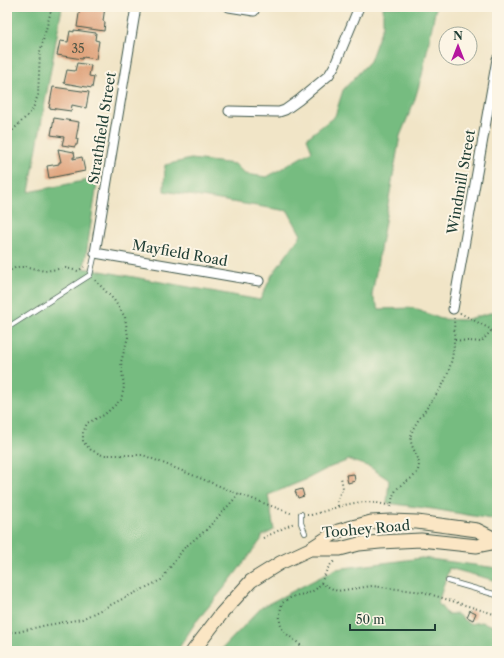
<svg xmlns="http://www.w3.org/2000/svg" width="504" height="658" font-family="'Libre Caslon Text',serif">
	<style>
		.forest { fill: #76bc80; stroke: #4a7c5a }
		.building { fill: #dfa27a }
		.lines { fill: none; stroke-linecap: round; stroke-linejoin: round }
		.lane-casing { stroke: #3e564a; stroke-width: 6 }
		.street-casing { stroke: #3e564a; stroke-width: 11 }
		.secondary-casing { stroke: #3e564a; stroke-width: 15 }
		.path { stroke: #3e564a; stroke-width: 2; stroke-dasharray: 1 3; stroke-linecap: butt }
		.lane { stroke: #fff; stroke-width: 4.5 }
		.street { stroke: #fff; stroke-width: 9 }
		.secondary { stroke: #fbe6c4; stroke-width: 13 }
		.labels { text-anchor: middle; stroke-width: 4; stroke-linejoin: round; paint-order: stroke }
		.number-label { font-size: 12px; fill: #4f5646 }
		.street-label { font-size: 14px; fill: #1f3d34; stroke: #fcf5e5 }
	</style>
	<rect width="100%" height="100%" fill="#fcf5e5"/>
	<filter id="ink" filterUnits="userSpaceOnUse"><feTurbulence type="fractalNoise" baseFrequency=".025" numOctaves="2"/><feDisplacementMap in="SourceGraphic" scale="8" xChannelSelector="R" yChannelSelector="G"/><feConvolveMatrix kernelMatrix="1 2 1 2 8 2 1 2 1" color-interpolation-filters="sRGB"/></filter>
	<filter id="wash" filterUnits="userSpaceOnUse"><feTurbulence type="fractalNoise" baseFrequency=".012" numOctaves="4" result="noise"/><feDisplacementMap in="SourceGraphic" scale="16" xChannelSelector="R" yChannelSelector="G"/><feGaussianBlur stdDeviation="0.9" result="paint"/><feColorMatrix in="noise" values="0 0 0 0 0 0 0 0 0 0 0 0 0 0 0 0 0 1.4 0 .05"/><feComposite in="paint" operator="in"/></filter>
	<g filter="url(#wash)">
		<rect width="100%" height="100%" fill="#f1e5c7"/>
		<path class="forest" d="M7 7H62L29 192 98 178 84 268 260 300 272 275 301 235 288 211 164 191 165 165 191 159 235 164 245 174 267 177 312 151 307 138 335 116 343 90 370 61 383 25V7H436L422 75 414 102 400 136 372 295 379 309 413 308 441 319 465 320 497 311V520L433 509 387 503 389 480 370 467 349 460 328 468 305 480 268 495 274 530 262 536 261 540 225 587 195 623 177 651H7Z
			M422 558 497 568V581L449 568 438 603 447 614H457L469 624 481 622 497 627V651H220L262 607 336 569Z"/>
		<g id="blocks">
			<path class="building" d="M80 7H105L103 21 105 22 104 31 77 27Z
				M74 30 96 33 95 40 99 41 96 59 83 57 82 59 57 55 60 41 68 42 70 31 74 32Z
				M77 63 91 65 89 76 94 77 92 88 64 83 67 70 75 71Z
				M53 87 89 92 86 108 72 105 71 111 49 108Z
				M54 118 79 122 76 139H78L77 145H75V147L62 145 64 137 51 135Z
				M58 149 74 152 75 157H73V159L82 157 85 171 49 178 47 166 59 164V162H61Z
				M354 474 355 481 348 483 346 475Z
				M302 489 304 496 298 498 295 491Z
				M470 610 476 613 473 620 467 617Z"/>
		</g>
	</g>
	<g filter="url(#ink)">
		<use href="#blocks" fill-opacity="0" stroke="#3e564a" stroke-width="1"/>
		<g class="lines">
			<g class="lane-casing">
				<path id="lane" d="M7 328 90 275 95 253
					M301 514V523L305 533
					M448 581 497 595"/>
			</g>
			<g class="street-casing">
				<path id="street" d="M136 7 95 253 259 281
					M229 7 254 11
					M229 111 279 112 285 110 299 100 329 75 335 65 359 7
					M453 309 497 59"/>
			</g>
			<g class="secondary-casing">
				<path id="secondary" d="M310 549H340L359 544 380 542 421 540 477 546 497 542
					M193 651 222 613 251 581 280 563 310 549 338 531 371 522 391 521 417 522 477 530 497 540"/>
			</g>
			<path class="path" d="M7 136 32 111 38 95 40 52 52 7
				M7 272 17 267H29L44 271 66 268 78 271 84 267
				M95 280 114 300 125 317 128 337 121 362 124 387 121 400 104 415 87 423 83 433V442L91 450 102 455H143L239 494 293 514
				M460 313 492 330H497
				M455 340 481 342 492 330
				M338 506 337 499 343 488 341 477
				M391 507C392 502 392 496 395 492 400 482 416 479 418 470 423 456 406 447 412 432 415 423 423 414 428 406 434 397 442 388 446 378 454 359 455 339 454 318
				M307 515H311C344 506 357 497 391 506
				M263 538 294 523
				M321 583 337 591 372 586 423 592 497 615
				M7 632H18L42 626 82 619 161 580 184 548 206 530 239 494
				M306 651C289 631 274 636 282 603 284 602 287 599 290 598 298 594 308 595 316 589 325 581 324 568 335 561"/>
			<use href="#lane" class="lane"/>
			<use href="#street" class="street"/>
			<use href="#secondary" class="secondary"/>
		</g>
	</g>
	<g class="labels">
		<g class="number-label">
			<text x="78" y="53">35</text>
		</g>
		<g class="street-label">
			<text transform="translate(102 128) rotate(-81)" y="5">Strathfield Street</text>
			<text transform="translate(461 182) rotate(-80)" y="5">Windmill Street</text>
			<text transform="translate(180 253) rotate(10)" y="5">Mayfield Road</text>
			<text transform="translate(366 529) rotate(-5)" y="5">Toohey Road</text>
		</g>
	</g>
	<rect width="504" height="658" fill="none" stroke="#fcf5e5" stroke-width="24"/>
	<g transform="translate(458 46)"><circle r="19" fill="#fcf5e5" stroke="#a4ab9e"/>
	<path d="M0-3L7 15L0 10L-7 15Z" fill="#b5179e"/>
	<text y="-6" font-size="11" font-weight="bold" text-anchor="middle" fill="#1f3d34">N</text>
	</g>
	<path d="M350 624v6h85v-6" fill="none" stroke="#1f3d34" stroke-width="2"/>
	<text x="356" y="624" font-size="12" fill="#1f3d34" stroke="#fcf5e5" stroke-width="3" paint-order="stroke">50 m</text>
</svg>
